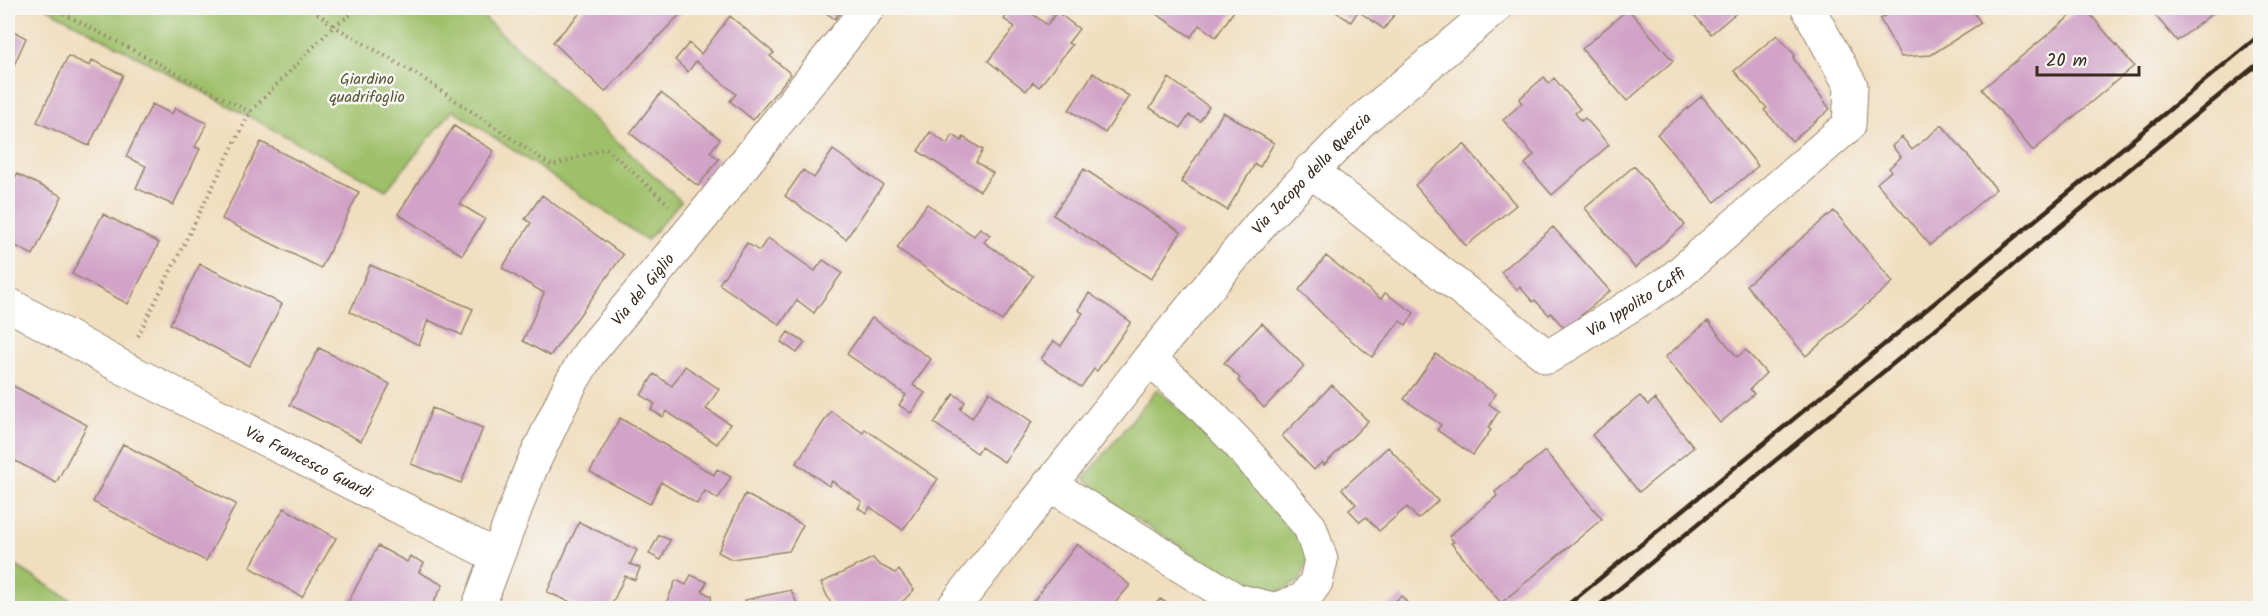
<svg xmlns="http://www.w3.org/2000/svg" width="2268" height="616" font-family="Kalam,sans-serif">
	<style>
		.green { fill: #9ec069; stroke: #6c7544; stroke-width: 1.5 }
		.building { fill: #d1a3c8 }
		.lines { fill: none; stroke-linecap: round; stroke-linejoin: round }
		.street-casing { stroke: #96846e; stroke-width: 35 }
		.path { stroke: #96846e; stroke-width: 4; stroke-dasharray: 1.5 4.5; stroke-linecap: butt }
		.street { stroke: #fff; stroke-width: 33 }
		.rail { stroke: #3b2a1e; stroke-width: 4.5 }
		.labels { text-anchor: middle; stroke-width: 5; stroke-linejoin: round; paint-order: stroke }
		.park-label { font-size: 16px; fill: #595734; stroke: #f6f6f2 }
		.street-label { font-size: 16px; fill: #3b2a1e; stroke: #f6f6f2 }
	</style>
	<rect width="100%" height="100%" fill="#f6f6f2"/>
	<filter id="ink" filterUnits="userSpaceOnUse"><feTurbulence type="fractalNoise" baseFrequency=".0167" numOctaves="2"/><feDisplacementMap in="SourceGraphic" scale="12" xChannelSelector="R" yChannelSelector="G"/><feConvolveMatrix kernelMatrix="1 2 1 2 8 2 1 2 1" color-interpolation-filters="sRGB"/></filter>
	<filter id="wash" filterUnits="userSpaceOnUse"><feTurbulence type="fractalNoise" baseFrequency=".008" numOctaves="4" result="noise"/><feDisplacementMap in="SourceGraphic" scale="24" xChannelSelector="R" yChannelSelector="G"/><feGaussianBlur stdDeviation="1.35" result="paint"/><feColorMatrix in="noise" values="0 0 0 0 0 0 0 0 0 0 0 0 0 0 0 0 0 1.4 0 .05"/><feComposite in="paint" operator="in"/></filter>
	<g filter="url(#wash)">
		<rect width="100%" height="100%" fill="#f1debf"/>
		<path class="green" d="M46 8H474L681 201 647 240 453 110 386 190Z
			M1157 389 1227 453 1300 539 1309 556 1300 581 1264 599 1123 511 1084 479Z
			M8 561 84 608H8Z"/>
		<g id="blocks">
			<path class="building" d="M585 8H686L605 92 553 42Z
				M819 8H843L835 19Z
				M1013 8H1025L1047 25 1057 12 1079 29 1068 43 1072 45 1039 87 1033 82 1026 91 988 61 1015 27 1004 19Z
				M1147 8H1236L1216 37 1199 25 1191 37Z
				M1330 8H1399L1384 29 1358 11 1351 22Z
				M1688 8H1742L1711 34Z
				M1897 8H1971L1981 23 1931 55 1901 57 1880 19Z
				M2080 8H2085L2134 66 2033 151 1982 89Z
				M2149 8H2219L2177 41Z
				M1628 9 1673 61 1627 101 1582 49Z
				M730 16 774 53 770 56 791 74 753 120 730 101 736 94 696 61 688 72 675 60 689 43 701 54Z
				M8 28 26 38 8 79Z
				M1777 35 1795 55 1793 58 1830 109 1792 141 1764 110 1767 108 1734 71Z
				M68 56 90 66 92 60 123 75 89 146 37 122Z
				M1093 73 1129 96 1105 133 1069 110Z
				M1544 77 1549 83 1554 78 1580 109 1575 113 1581 121 1585 118 1609 145 1552 195 1525 164 1534 155 1503 120 1522 103 1519 99Z
				M1169 78 1209 107 1200 121 1189 115 1181 128 1150 108Z
				M661 93 720 139 710 152 719 159 698 186 630 133Z
				M1702 96 1758 166 1715 202 1657 134Z
				M152 104 172 114 175 108 207 123 195 147 200 149 173 205 136 188 146 166 126 157Z
				M1223 112 1274 143 1260 167 1255 164 1227 210 1181 182Z
				M1942 125 1996 189 1930 245 1877 183 1891 171 1889 168 1901 157 1892 146 1902 137 1912 150Z
				M454 126 494 151 460 204 485 219 462 255 398 214Z
				M930 132 947 144 953 135 962 141 963 137 983 150 976 162 993 173 980 191 918 151Z
				M261 142 359 192 321 268 222 219Z
				M1464 144 1516 205 1466 246 1415 185Z
				M833 150 883 185 846 239 785 196 803 170 814 178Z
				M1634 166 1685 225 1635 268 1585 208Z
				M1084 169 1181 232 1151 279 1053 215Z
				M17 174 62 196 33 255 8 242V194Z
				M542 195 623 255 550 356 523 341 544 293 502 268 531 223 525 219Z
				M927 204 974 236 980 228 990 235 984 242 1033 276 1002 321 897 248Z
				M1834 211 1893 282 1806 356 1746 285Z
				M103 214 159 243 128 304 72 274Z
				M1553 227 1610 291 1565 329 1551 313 1549 315 1535 300 1533 302 1520 287 1517 290 1501 272Z
				M768 238 815 271 823 260 842 273 814 313 797 300 780 325 719 284 747 243 759 251Z
				M1326 256 1381 299 1385 293 1414 313 1406 325 1400 321 1372 357 1337 329 1299 290Z
				M200 264 282 304 249 366 170 324Z
				M370 265 473 309 462 335 428 320 419 345 350 312Z
				M1089 293 1131 322 1097 371 1094 369 1081 387 1041 359 1054 341 1061 346 1083 313 1078 310Z
				M872 318 931 359 913 385 925 393 911 413 899 405 906 395 847 354Z
				M1708 321 1737 357 1746 350 1766 373 1750 389 1754 394 1720 423 1665 357Z
				M1262 323 1304 366 1264 408 1238 381 1240 378 1224 363Z
				M788 332 805 343 797 353 781 342Z
				M319 348 390 384 361 441 290 405Z
				M1436 354 1496 394 1489 404 1499 411 1488 428 1491 430 1473 455 1437 430 1441 425 1404 399Z
				M685 366 719 389 706 409 730 424 717 444 666 411 663 417 651 410 655 404 641 395 654 374 672 386Z
				M8 383 87 425 56 483 8 457Z
				M1332 385 1368 421 1324 465 1322 462 1314 470 1282 436Z
				M989 392 1032 422 1004 462 981 447 977 453 934 423 954 394 965 402 960 409 972 418Z
				M1640 396 1648 405 1655 399 1694 447 1639 492 1592 435Z
				M432 408 483 428 461 483 411 464Z
				M831 411 863 433 865 429 938 479 903 530 870 507 867 513 858 508 862 502 832 481 829 486 796 463Z
				M620 418 714 475 717 469 731 477 718 499 705 491 697 504 661 482 650 504 590 472Z
				M123 444 236 504 206 561 93 502Z
				M1388 447 1438 501 1418 519 1407 507 1379 531 1366 517 1360 522 1349 510 1356 504 1342 489Z
				M1545 451 1602 519 1501 603 1451 543 1454 542 1449 536 1497 496 1495 492Z
				M745 494 803 525 789 551 731 559 718 552Z
				M284 508 336 538 302 597 250 567Z
				M579 522 637 550 630 564 640 568 635 580 625 576 610 608H584L547 592Z
				M659 535 670 540 661 560 649 554Z
				M1077 544 1130 585 1111 608H1028Z
				M378 546 407 562 410 556 424 563 419 572 443 585 430 608H345Z
				M873 558 878 564 895 573 899 570 914 590 896 608H833L821 583Z
				M691 575 707 582 702 591 711 596V608H664L676 580 686 585Z
				M791 590 799 608H747L745 600Z
				M1402 596 1411 608H1385Z
				M1160 599 1167 603 1173 608H1153Z"/>
		</g>
	</g>
	<g filter="url(#ink)">
		<use href="#blocks" fill-opacity="0" stroke="#96846e" stroke-width="1.5"/>
		<g class="lines">
			<g class="street-casing">
				<g id="street">
					<path id="s1" d="M1310 170 1548 357 1673 279 1849 125 1851 86 1808 8"/>
					<path id="s2" d="M8 304 122 367 496 556"/>
					<path d="M1149 359 1197 401 1238 443 1310 527 1321 560 1316 582 1304 599 1279 608"/>
					<path d="M1049 484 1236 600 1269 608"/>
					<path id="s3" d="M478 608 530 470 571 383 589 353 703 216 868 8"/>
					<path id="s4" d="M953 608 1149 359 1264 220 1360 122 1495 8"/>
				</g>
			</g>
			<path class="path" d="M53 8 250 112
				M360 8 334 26 421 77 552 166 606 148 669 205
				M138 336 250 112 334 26 311 8"/>
			<use href="#street" class="street"/>
			<path class="rail" d="M1564 608 2260 35
				M1596 608 2260 62"/>
		</g>
	</g>
	<g class="labels">
		<g class="park-label">
			<text x="367" y="84">Giardino<tspan x="367" dy="18">quadrifoglio</tspan></text>
		</g>
		<g class="street-label">
			<text dy="6" stroke="none"><textPath href="#s4" startOffset="564">Via Jacopo della Quercia</textPath></text>
			<text dy="6" stroke="none"><textPath href="#s3" startOffset="362">Via del Giglio</textPath></text>
			<text dy="6" stroke="none"><textPath href="#s1" startOffset="406">Via Ippolito Caffi</textPath></text>
			<text dy="6" stroke="none"><textPath href="#s2" startOffset="340">Via Francesco Guardi</textPath></text>
		</g>
	</g>
	<rect width="2268" height="616" fill="none" stroke="#f6f6f2" stroke-width="30"/>
	<path d="M2037 66v9h102v-9" fill="none" stroke="#3b2a1e" stroke-width="3"/>
	<text x="2046" y="66" font-size="18" fill="#3b2a1e" stroke="#f6f6f2" stroke-width="4.5" paint-order="stroke">20 m</text>
</svg>
